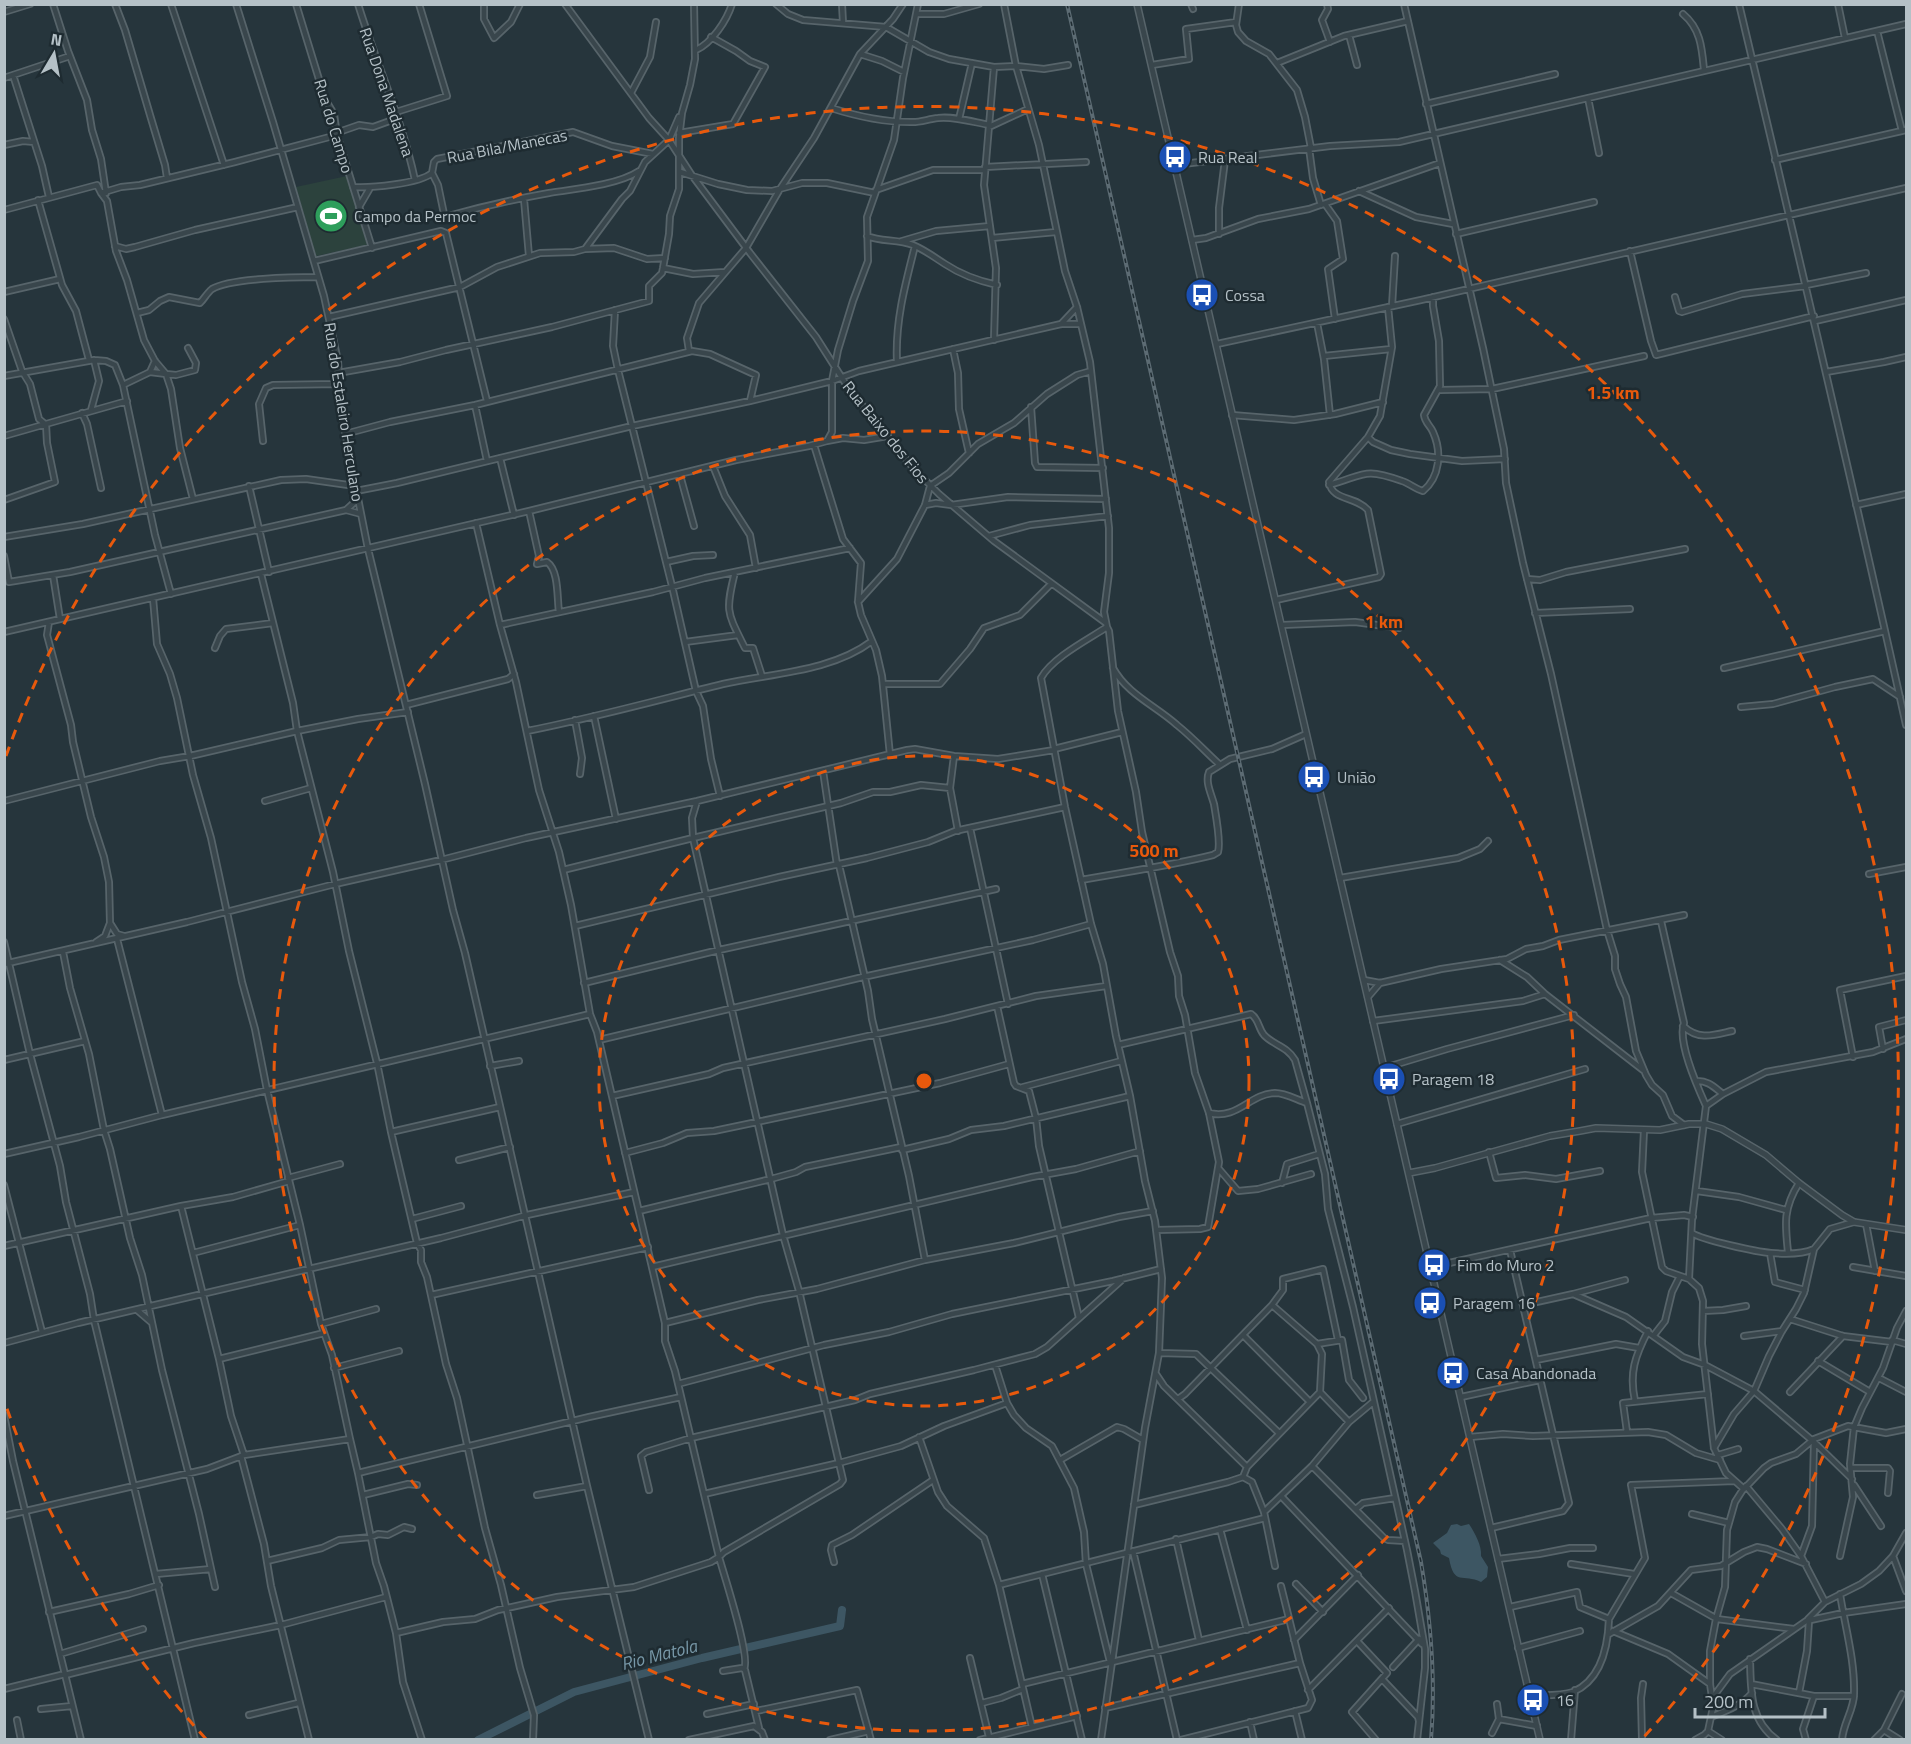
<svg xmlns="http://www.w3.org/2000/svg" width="1911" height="1744" font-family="'Titillium Web',sans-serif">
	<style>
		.green { fill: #2c423d }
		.water { fill: #3d5663 }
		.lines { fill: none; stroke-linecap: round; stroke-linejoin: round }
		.river { stroke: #3d5663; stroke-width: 8 }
		.minor-casing { stroke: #57646a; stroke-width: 8 }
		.tertiary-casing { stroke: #57646a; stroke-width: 8 }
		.minor { stroke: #39464c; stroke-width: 4.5 }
		.tertiary { stroke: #39464c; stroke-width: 5 }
		.rail-casing { stroke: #5c6b73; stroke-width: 4 }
		.rail { stroke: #1e2b31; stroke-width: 1.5; stroke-dasharray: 4.5; stroke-linecap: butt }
		.ring { fill: none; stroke: #e8590c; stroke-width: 3; stroke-dasharray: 10 8 }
		.labels { text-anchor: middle; stroke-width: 5; stroke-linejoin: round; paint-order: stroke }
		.street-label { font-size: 16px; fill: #b5c1c7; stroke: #1e2b31 }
		.poi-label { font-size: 16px; fill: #b5c1c7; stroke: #1e2b31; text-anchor: start }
		.water-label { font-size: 18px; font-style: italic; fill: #7898a8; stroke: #1e2b31 }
		.centre { fill: #e8590c; stroke: #1e2b31; stroke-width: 3 }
		.ring-label { font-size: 18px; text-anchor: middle; font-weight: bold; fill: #e8590c; stroke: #1e2b31; stroke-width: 5; stroke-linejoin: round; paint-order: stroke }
	</style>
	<rect width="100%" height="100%" fill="#26353c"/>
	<path class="green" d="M347 176 367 245 316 256 296 187Z"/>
	<path class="water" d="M1457 1524 1461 1526 1469 1524C1475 1533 1482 1546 1481 1556L1488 1567 1487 1577 1481 1582C1463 1573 1454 1587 1449 1558L1441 1554 1440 1550 1433 1543 1447 1533 1451 1525Z"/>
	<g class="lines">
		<path class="river" d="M478 1740 574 1692 702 1658 840 1626 842 1610"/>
		<g class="minor-casing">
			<path id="minor" d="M53 4 68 51 87 100 92 130 101 159 106 193
				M115 4 125 30 150 115 165 165 167 178
				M171 4 224 165
				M236 4 273 122 324 296 338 361 341 412 368 549 425 784 453 910 465 953 587 1486 649 1740
				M296 4 325 99 334 114 337 135 372 248
				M358 4C376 63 402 119 415 180
				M484 4V19L494 38 511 22 520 4
				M565 4 649 118 669 140 691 174 750 253 816 337 849 389 914 469 939 494 994 541 1106 623
				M776 4 788 14 803 20 886 27 929 52 949 59 994 67 1016 66 1044 69 1068 65
				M842 4 843 23
				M1004 4 1016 66 1039 145 1065 271 1077 307 1090 362 1109 528V573L1104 612 1107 627C1087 640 1052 658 1041 678L1065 807 1091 924 1103 964 1116 1036 1130 1096 1145 1181 1155 1221 1162 1278 1159 1353 1145 1428 1101 1740
				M1191 4 1193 9
				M1239 4 1236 25 1238 32 1246 41 1269 54 1297 90 1305 117 1311 148
				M1327 4 1328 9 1322 20 1330 42
				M1404 4 1483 348 1504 449 1506 483 1523 563 1551 674 1607 930 1615 956V969L1620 984 1626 997 1636 1051 1646 1075 1652 1085 1663 1095 1672 1116 1684 1125
				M1739 4C1796 244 1853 484 1906 725
				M1838 4 1845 38
				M4 12 30 4
				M917 14H944L979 4
				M1683 14C1701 29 1702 49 1704 70
				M1877 31 1902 131
				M1349 35 1357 65
				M696 50C712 43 727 20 732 4
				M860 54 882 61 904 72
				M1277 63 1344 36 1408 21
				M1152 65 1189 59 1186 29 1236 22
				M994 67 984 185 996 268 994 340
				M13 75 42 166 49 197
				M4 78 70 56
				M631 93 650 57 656 22
				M1588 98 1599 153
				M1426 104 1555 74
				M831 108C856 116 883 122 910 122 919 123 928 119 938 118 954 116 973 122 989 125
				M396 112 447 96 419 4
				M959 119 972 63
				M989 127 1028 109
				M336 133 359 125 373 127 398 118
				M679 133 733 124 765 67 750 61 736 51 711 37
				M4 145 23 141 34 142
				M1309 148 1313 178 1321 205
				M1775 160 1906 130
				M1175 165 1330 146 1399 142 1906 24
				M985 167 1086 162
				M680 172 718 184 747 190 772 191 802 183H827L875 193
				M432 173 438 185 444 214 448 216C481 207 515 199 549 193 575 189 618 185 639 171
				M353 187C370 188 419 184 432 173L434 162 437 159 573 132 612 146 653 154
				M876 190 933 170H985
				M1359 191 1416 217 1453 224
				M101 193 107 201 116 251 127 280 144 340 155 361 166 374 150 372
				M524 199 529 256
				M38 200 62 285 76 311 89 360
				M1325 204 1337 221 1343 259 1328 269 1335 319
				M359 207 370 188
				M4 210 97 185 101 193 121 187 140 185 235 162 337 135
				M1219 234V208L1225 160
				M1456 234 1594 202
				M867 236C881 242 898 239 913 245 925 250 934 257 945 264 960 274 979 281 997 285
				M992 238 1056 232
				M1192 240 1206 238 1258 219 1309 209 1440 163
				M902 241 936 231 990 226
				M115 246 126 249 135 247 195 230 298 207
				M585 249 614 248 647 259 665 258
				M1630 251 1651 341 1656 355 1814 316
				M314 261 441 231 446 233 487 401
				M663 268 693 274 725 272
				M1806 285 1866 273
				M4 292 60 279
				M1675 297 1679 311 1682 312 1742 294 1806 286
				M1392 306 1395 256
				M615 310 613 346 618 370 672 586 696 691 703 706 711 759 720 796
				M137 313 149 310 160 301 169 297 200 303C204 299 207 293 212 289 230 278 295 277 318 277
				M329 317 460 287 497 267 540 253 574 252 585 249 622 199 630 191 645 162 669 140 679 117
				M4 319 22 371 30 384 39 419 45 424
				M1815 321 1906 300
				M1317 323 1324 359 1330 415
				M1061 324 1077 307
				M1217 344 1421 300 1906 188
				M188 348 196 363 195 370 176 375 166 374 171 389 180 448 193 499
				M953 349 958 373 959 409 969 453
				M689 351 687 338 699 303 746 248 780 189 814 138 860 54 893 19 903 4
				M1324 356 1391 349
				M897 362C895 322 905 285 915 246
				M1826 372 1884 362 1906 357
				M338 373 400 362 446 350 552 327 649 301V286L662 273 663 268 669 234 670 216 679 189V138L682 113 690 85 695 59 694 4
				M4 376 94 360 106 361 115 365 123 385 150 372 155 361
				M123 385 155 535 171 594
				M1440 390 1492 389 1644 356
				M475 405 487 461
				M1031 407 1035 463 1037 467 1103 468
				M91 410 99 381 94 360
				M82 413 87 424 101 488
				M1232 415 1294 420 1335 414 1383 402
				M345 434 390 422 475 405 692 351 710 354 756 375 750 401
				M4 436 46 424
				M1368 437 1373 442 1391 450 1410 454 1462 461 1505 459
				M263 441 259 404 266 388 273 385 338 384
				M827 441 843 438 864 440 888 436
				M814 445 843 539 861 563 858 602 861 615 876 650 882 676 890 755
				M500 458 514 515
				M713 466 725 496 750 535 756 568
				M680 475 694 526
				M1329 485C1365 475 1363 467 1402 481 1409 483 1415 489 1423 491 1440 477 1442 452 1433 432 1430 425 1425 423 1424 415L1440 386 1439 341 1433 306V297
				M249 486 269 572
				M356 491 397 483 632 426 750 401 832 381 859 371 1061 324H1081
				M4 500 55 482 47 443 46 424 127 401
				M925 505 936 503 951 505 1008 497 1106 499
				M1856 505 1906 494
				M346 510 358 499
				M529 511 539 556 537 564 547 562C559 570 557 598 559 612
				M476 523 500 625 516 682 539 790 559 852 571 905 590 1014 597 1032 665 1323V1341L675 1371 704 1494 839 1463 799 1291 783 1235 693 838 841 803 873 792H890L921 785 950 788
				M989 536 1030 525 1108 516
				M4 537 83 524 281 480 306 479 355 486
				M4 556 9 582 70 572 346 510 361 514
				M666 562 693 556 713 555
				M735 572C725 612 727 612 745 648H753L762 676
				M261 574 293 703 297 731 358 719 408 712
				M53 575 60 619
				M1527 579 1540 580 1566 572 1685 549
				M153 598 157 644 170 674 177 698 193 775 211 838 242 982 255 1029 267 1090 300 1225 321 1324 332 1355 350 1439
				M1276 600 1379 577 1381 574 1368 510C1356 496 1332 501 1329 482L1368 437 1380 416 1392 347 1388 307
				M858 602 897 559 925 505 930 486 949 473 978 444 1014 423 1047 394 1077 375 1091 371
				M1535 613 1630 609
				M49 622 47 635 71 725 73 742 91 817 104 857 109 882 110 923 117 934 124 936
				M500 625 653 592 705 578 850 548
				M1282 625 1355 622 1399 628
				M1107 627 1109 631 1118 711 1136 792 1142 832 1170 952 1178 976 1179 996 1185 1015 1195 1073 1209 1113 1219 1162 1208 1227 1200 1229 1156 1230
				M4 632 529 511 736 460 809 446 827 441 832 432V381L838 350 853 301 868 261 867 217 894 140 903 78 918 4
				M685 642 738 635
				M215 648 220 636 226 629 273 623
				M1113 668C1127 694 1156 706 1177 725 1192 737 1205 751 1219 764
				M1724 668 1885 631
				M883 684H940L970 649 984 628 1020 615 1051 584
				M406 705 508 679 514 674
				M1741 707 1773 704 1835 687 1873 679 1900 697
				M594 716 616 819
				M575 720 582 758 580 774
				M527 731C593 718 658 700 723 684 772 673 831 672 872 641
				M1054 749 1122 732
				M954 756 950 788 958 831
				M823 771 837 865
				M4 801 160 761 190 756 297 731 333 872 349 951 377 1063 391 1132 417 1243 421 1250V1262L427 1277 446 1364 457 1398 485 1528 501 1585 520 1668 534 1715 533 1740
				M265 801 311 788
				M970 828 1008 1004
				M839 865 868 991 872 1019 909 1176 925 1260
				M563 870 693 838 692 818 697 801
				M1869 874 1906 867
				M1340 878 1458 858 1480 849 1488 841
				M1081 880C1125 872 1169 866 1213 855L1218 852C1221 842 1216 816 1214 804 1211 793 1205 782 1209 772L1230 759 1272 749 1306 734
				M1661 921 1684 1023C1677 1042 1698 1088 1706 1106
				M575 926 779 877 867 858 928 842 955 831 1065 807
				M117 939 162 1115 590 1014
				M4 942 30 1054 60 1166 66 1202 90 1294 94 1320 195 1740
				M96 942 105 936 110 923
				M63 952 70 988 89 1054 104 1130 110 1149 130 1238 142 1275 162 1370 199 1514 215 1587
				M1500 960 1527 977 1545 994 1643 1070
				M4 964 187 922 335 884 441 860 526 838 697 801 907 750 915 749 954 756 998 759 1054 750
				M1364 980 1380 983 1441 969 1507 959 1526 949 1543 946 1559 940 1684 915
				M584 983 719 950 996 889
				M1368 997 1380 983
				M997 1006 1014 1083 1016 1086 1029 1091 1036 1118 1039 1146 1079 1318
				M1373 1021 1523 1001 1545 994
				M1683 1026C1699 1041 1714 1035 1732 1031
				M599 1040 863 977 1033 940 1091 924
				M1118 1045 1251 1014C1259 1019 1258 1028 1264 1035 1273 1045 1287 1046 1295 1060L1307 1103
				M1883 1049 1879 1027 1906 1020
				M1853 1057 1840 990 1906 976
				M4 1060 85 1041
				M490 1066 519 1061
				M1384 1068 1447 1049 1574 1015
				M1696 1081C1707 1080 1714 1087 1723 1094
				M1023 1087 1121 1061
				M612 1096 709 1074 723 1068 945 1019 1036 996 1106 986
				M1209 1113C1238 1120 1249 1094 1275 1093 1286 1093 1297 1100 1307 1103L1325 1174 1328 1209 1353 1307 1407 1550 1415 1591 1425 1649V1668L1417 1740
				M1397 1124 1585 1069
				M1644 1130 1642 1172 1662 1267 1666 1271 1689 1279 1699 1288 1703 1301 1702 1344 1714 1448 1726 1473 1744 1489
				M391 1132 500 1107
				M902 1150 949 1139 971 1130 1004 1126 1130 1096
				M1489 1152 1496 1178 1525 1175 1556 1179 1600 1171
				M625 1153 663 1143 687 1133 714 1131 757 1122 940 1083 1009 1064
				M4 1154 79 1137 162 1115
				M459 1160 510 1147
				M1219 1169 1238 1191 1258 1189 1311 1174
				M288 1178 340 1164
				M1282 1183 1287 1164 1319 1154
				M4 1185 42 1332
				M1697 1191 1739 1197 1786 1210
				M181 1206 233 1197 289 1181
				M639 1211 771 1179 796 1172 805 1167 901 1147
				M412 1219 461 1206
				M1866 1224 1875 1271
				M1692 1233C1702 1240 1757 1252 1771 1253 1783 1254 1803 1254 1814 1249
				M4 1246 181 1206 219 1359 231 1416 244 1455
				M1788 1252C1785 1224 1783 1208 1799 1183
				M193 1253 300 1225
				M1770 1253 1775 1282 1805 1290
				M652 1267 1032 1177 1076 1169 1140 1151
				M1431 1267 1651 1218 1684 1215 1693 1217
				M1853 1267 1906 1276
				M1689 1279 1692 1219 1706 1106 1723 1094 1766 1072 1873 1052 1906 1039
				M1573 1294 1625 1280
				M431 1295 648 1247
				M1272 1305 1317 1344 1322 1354 1320 1392 1349 1422
				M1523 1305 1573 1294 1626 1317 1683 1357 1705 1365 1754 1391 1814 1442 1852 1479
				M137 1310 151 1322
				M1703 1311 1723 1310 1746 1306
				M1790 1319 1843 1336 1892 1342
				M665 1323 758 1300 817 1289 925 1260 1014 1243 1119 1217 1153 1211
				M321 1324 376 1309
				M1243 1335 1309 1401
				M1654 1335 1665 1321 1672 1292 1680 1276
				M1744 1336 1782 1331
				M1892 1340 1906 1344
				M4 1343 78 1323 441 1238 527 1215 634 1192
				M1317 1344 1342 1340 1349 1380 1363 1398
				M1159 1353 1196 1354 1279 1433
				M219 1359 324 1333
				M1536 1360 1616 1344 1639 1348
				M1818 1361 1870 1392
				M995 1365 1007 1403 1014 1415 1026 1428 1052 1446 1074 1488 1084 1532 1086 1564 1110 1662
				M334 1368 399 1351
				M1156 1374 1164 1386 1247 1467 1243 1477
				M1879 1378 1906 1392
				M678 1384 824 1345 889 1332 952 1314 1113 1281 1161 1269
				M1790 1392 1843 1336
				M1461 1397 1540 1380
				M1178 1399 1185 1394 1272 1305 1283 1290V1279L1323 1269 1338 1340
				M1635 1401C1629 1373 1635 1356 1648 1331
				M4 1415 13 1461 81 1740
				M1627 1432 1623 1403 1708 1394
				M919 1437 938 1492 947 1506 984 1538 999 1585
				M1470 1437 1503 1434 1533 1436 1648 1432 1666 1435 1696 1453 1720 1460
				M1714 1448 1734 1414 1754 1391 1769 1356 1782 1331 1796 1309 1804 1293 1814 1249 1830 1229 1854 1222
				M1718 1455 1738 1449
				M241 1456 264 1544 271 1586 309 1740
				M1060 1460 1117 1427 1124 1429 1143 1440
				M1312 1466 1384 1538 1388 1540 1405 1541
				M1247 1467 1320 1392
				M1851 1468H1888L1890 1471 1888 1493
				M1243 1477 1252 1482 1264 1512 1275 1566
				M1854 1485 1881 1526
				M1746 1486 1782 1529 1801 1556 1825 1602
				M649 1490 641 1456 646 1452 691 1438 855 1400 870 1394 974 1370 1035 1354 1047 1347 1124 1278
				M363 1495 408 1484 417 1485
				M537 1495 587 1486
				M1281 1496 1422 1644
				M1134 1505 1228 1482 1243 1477
				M1356 1509 1363 1503 1395 1498
				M1264 1512 1312 1466 1349 1422 1373 1402
				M1692 1514 1729 1523
				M4 1516 207 1469 244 1455 350 1439 358 1473
				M1491 1528 1563 1511 1569 1503 1510 1250
				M1220 1529 1247 1630
				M1176 1539 1199 1640
				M1133 1551 1177 1740
				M1801 1556 1812 1526 1814 1442
				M1840 1556 1853 1497 1850 1464 1854 1427 1862 1408 1883 1368 1897 1328 1906 1311
				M1893 1556 1906 1591
				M1498 1559 1539 1554 1570 1548H1593
				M267 1561 322 1548 339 1540 371 1537 378 1534 388 1535 404 1527 412 1529
				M834 1562 831 1550 832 1545 852 1535 933 1480
				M1571 1564 1634 1574
				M156 1574 211 1569
				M1042 1574 1082 1740
				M1296 1584 1323 1612
				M1671 1593 1717 1619 1794 1629
				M1840 1594C1845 1627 1855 1660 1854 1694 1854 1710 1843 1723 1842 1740
				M1510 1607 1577 1592 1580 1607 1609 1619C1608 1646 1601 1680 1573 1692 1560 1696 1543 1695 1530 1696
				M49 1612 129 1594 159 1585
				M1609 1619 1645 1558 1631 1485 1734 1481
				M1808 1619 1825 1602 1861 1584 1879 1571 1893 1556 1906 1533
				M1613 1631 1668 1654 1710 1684
				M396 1633 443 1622 475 1619 498 1610 557 1597 634 1587 711 1562 719 1557 704 1494
				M1609 1634 1658 1606 1691 1570 1721 1566 1744 1552 1757 1547 1767 1549 1806 1564
				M1294 1640 1358 1575
				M1357 1641 1387 1673 1352 1712 1376 1740
				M1518 1648 1580 1631
				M60 1654 143 1629
				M970 1658 989 1737
				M1750 1659C1751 1690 1749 1720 1777 1740
				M1393 1667 1419 1639
				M744 1669C751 1657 724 1575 719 1557L724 1552 840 1484 843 1480 839 1463 901 1446 944 1426 1007 1403
				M723 1671 742 1668 745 1670 759 1728
				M65 1675 194 1643 281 1625 386 1597
				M1382 1679 1418 1717 1419 1721
				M1022 1684 1289 1619
				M1751 1684 1814 1696H1854
				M4 1689 65 1674
				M1308 1690 1389 1608
				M1799 1693 1807 1651 1809 1621
				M982 1703 1001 1698 1023 1689
				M1497 1704 1499 1719 1537 1726
				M1713 1704 1710 1684V1651L1716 1619 1725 1587 1727 1530 1735 1502 1742 1491 1764 1468 1771 1463 1796 1454 1814 1439 1848 1426 1886 1433 1906 1429
				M1105 1708 1300 1663
				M41 1709 72 1706
				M756 1711 857 1690 871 1740
				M1295 1711 1302 1740
				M707 1714 754 1704
				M249 1715 298 1703
				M1711 1717C1726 1711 1741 1706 1752 1693
				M17 1720 21 1740
				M1250 1722 1254 1740
				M1032 1727 999 1585 1265 1518
				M1884 1730 1900 1740
				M1708 1731 1722 1740
				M1492 1733 1499 1719
				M422 1740 403 1682 396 1633 384 1586 376 1563 358 1473 589 1417 681 1397
				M689 1740 754 1726 762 1732 765 1740
				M830 1740 869 1731
				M980 1740 1077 1716
				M1181 1740 1308 1708 1312 1700 1300 1663 1281 1586
				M1571 1740 1575 1690
				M1642 1740 1641 1698 1643 1684
				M1695 1740 1704 1735 1708 1731 1716 1693 1730 1674 1806 1621 1843 1613 1906 1604
				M1806 1740 1803 1729 1814 1696
				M1874 1740 1884 1730 1902 1694"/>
		</g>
		<g class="tertiary-casing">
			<path id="tertiary" d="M1137 4 1540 1740
				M1409 1173 1435 1168 1550 1136 1580 1131 1596 1128 1660 1130 1689 1124H1706L1722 1129 1766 1155 1799 1183 1842 1215 1854 1222 1906 1230"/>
		</g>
		<use href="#minor" class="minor"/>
		<use href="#tertiary" class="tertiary"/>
		<g class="rail-casing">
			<path id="rail" d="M1067 4 1421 1562C1431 1621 1436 1680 1431 1740"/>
		</g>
		<use href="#rail" class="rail"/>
	</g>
	<g class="ring">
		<circle cx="924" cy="1081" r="325"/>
		<circle cx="924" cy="1081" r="650"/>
		<path d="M206 1739A974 974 0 0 1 6 1406M6 756A974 974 0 1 1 1642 1739"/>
	</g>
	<defs>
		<g id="bus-disc" transform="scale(1.725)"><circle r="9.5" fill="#1a4fb4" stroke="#1e2b31"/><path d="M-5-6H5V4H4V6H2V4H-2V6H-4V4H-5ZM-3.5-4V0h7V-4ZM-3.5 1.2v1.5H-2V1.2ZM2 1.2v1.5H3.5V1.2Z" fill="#fff"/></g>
		<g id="stadium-disc" transform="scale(1.725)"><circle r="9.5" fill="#2e9e5b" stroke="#1e2b31"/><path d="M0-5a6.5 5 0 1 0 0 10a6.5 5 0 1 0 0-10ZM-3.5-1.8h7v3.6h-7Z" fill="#fff"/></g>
	</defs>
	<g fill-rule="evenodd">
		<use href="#bus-disc" x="1175" y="157"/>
		<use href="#stadium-disc" x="331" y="216"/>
		<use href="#bus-disc" x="1202" y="295"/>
		<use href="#bus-disc" x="1314" y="777"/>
		<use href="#bus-disc" x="1389" y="1079"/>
		<use href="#bus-disc" x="1434" y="1265"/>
		<use href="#bus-disc" x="1430" y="1303"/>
		<use href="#bus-disc" x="1453" y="1373"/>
		<use href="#bus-disc" x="1533" y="1700"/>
	</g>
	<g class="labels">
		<g class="street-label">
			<text transform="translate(387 92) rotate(71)" y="6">Rua Dona Madalena</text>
			<text transform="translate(334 126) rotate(73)" y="6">Rua do Campo</text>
			<text transform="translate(507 146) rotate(-11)" y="6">Rua Bila/Manecas</text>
			<text transform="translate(344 412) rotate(81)" y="6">Rua do Estaleiro Herculano</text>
			<text transform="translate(886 432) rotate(51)" y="6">Rua Baixo dos Fios</text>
		</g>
		<g class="poi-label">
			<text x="1198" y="163">Rua Real</text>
			<text x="354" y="222">Campo da Permoc</text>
			<text x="1225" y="301">Cossa</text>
			<text x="1337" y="783">União</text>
			<text x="1412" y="1085">Paragem 18</text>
			<text x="1457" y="1271">Fim do Muro 2</text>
			<text x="1453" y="1309">Paragem 16</text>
			<text x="1476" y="1379">Casa Abandonada</text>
			<text x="1556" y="1706">16</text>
		</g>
		<g class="water-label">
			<text transform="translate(659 1655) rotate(-14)" y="6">Rio Matola</text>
		</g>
	</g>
	<circle cx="924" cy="1081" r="9" class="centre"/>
	<g class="ring-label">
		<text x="1613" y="399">1.5 km</text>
		<text x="1384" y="628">1 km</text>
		<text x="1154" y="857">500 m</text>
	</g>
	<rect width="1911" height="1744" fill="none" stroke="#b5c1c7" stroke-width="12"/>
	<g transform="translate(54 54) rotate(10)" stroke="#1e2b31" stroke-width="4.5" paint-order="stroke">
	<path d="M0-4.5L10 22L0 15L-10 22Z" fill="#b5c1c7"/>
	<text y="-9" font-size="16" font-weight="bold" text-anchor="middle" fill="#b5c1c7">N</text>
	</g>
	<path d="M1695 1708v9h130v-9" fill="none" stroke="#b5c1c7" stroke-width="3"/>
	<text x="1704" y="1708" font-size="18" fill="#b5c1c7" stroke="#1e2b31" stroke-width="4.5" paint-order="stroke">200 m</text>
</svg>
